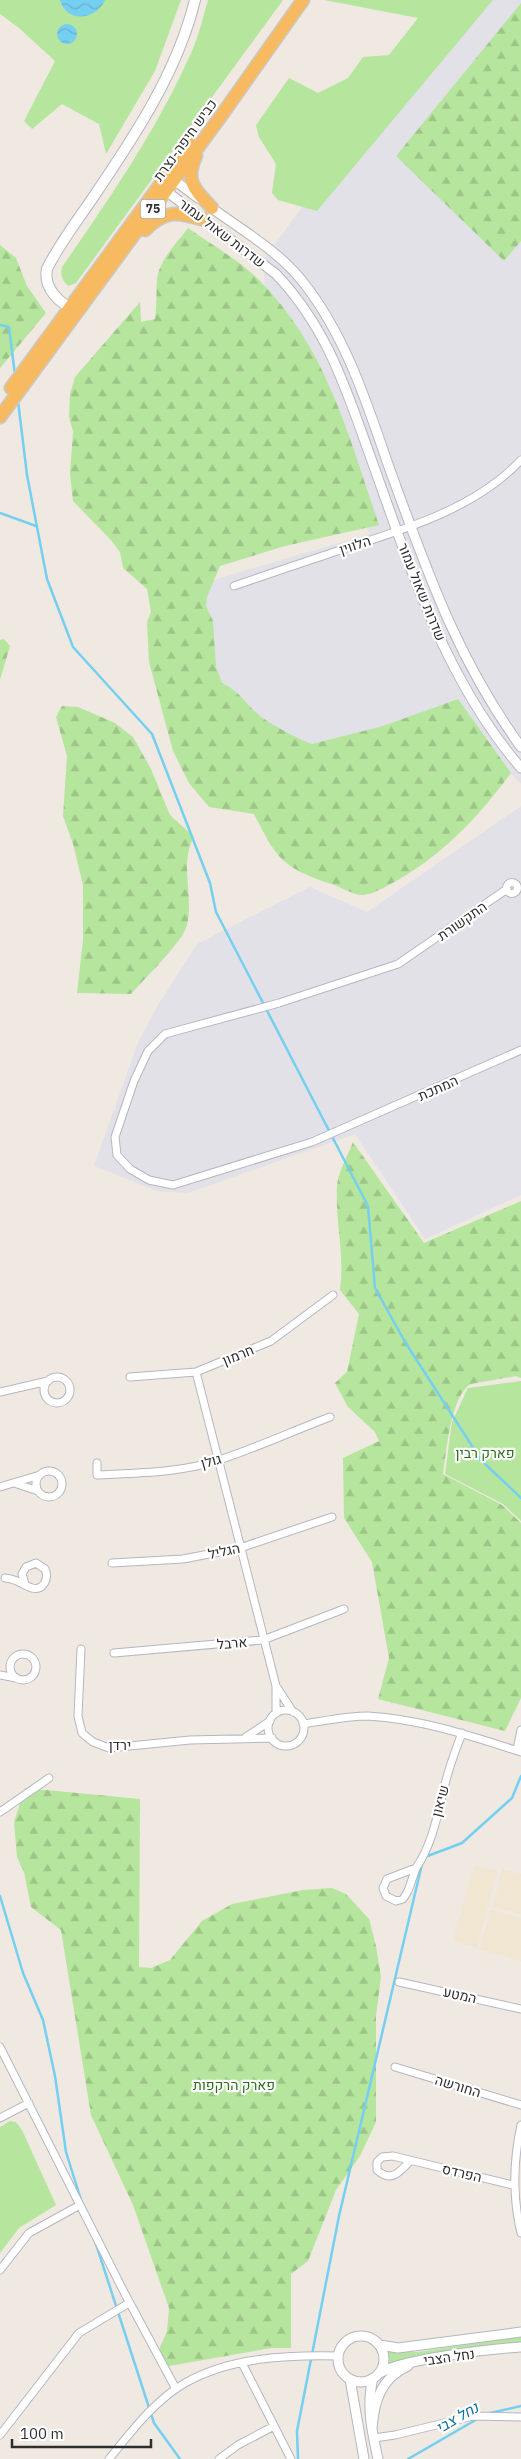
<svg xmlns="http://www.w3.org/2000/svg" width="521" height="2459" font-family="'IBM Plex Sans',Heebo,sans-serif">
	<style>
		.industrial { fill: #e3e1e8 }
		.education { fill: #f0e6d1 }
		.grass { fill: #b6e59e }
		.forest { fill: url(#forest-firs) }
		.water { fill: url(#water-waves) }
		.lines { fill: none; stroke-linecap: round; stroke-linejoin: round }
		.stream { stroke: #75cff0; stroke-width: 2.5 }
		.minor-casing { stroke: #b4b7c1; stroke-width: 9 }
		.tertiary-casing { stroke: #b4b7c1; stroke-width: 11 }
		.secondary-casing { stroke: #b4b7c1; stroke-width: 12 }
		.trunk-casing { stroke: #c9c9c9; stroke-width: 15 }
		.minor { stroke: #fff; stroke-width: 7 }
		.tertiary { stroke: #fff; stroke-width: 9 }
		.secondary { stroke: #fff; stroke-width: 10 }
		.trunk { stroke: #f8ba60; stroke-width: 12 }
		.labels { text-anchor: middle; stroke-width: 4.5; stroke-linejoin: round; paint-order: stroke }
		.shield { fill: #fff; stroke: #6d6d6d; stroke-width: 1 }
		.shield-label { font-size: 12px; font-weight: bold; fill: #2e2e2e }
		.street-label { font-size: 14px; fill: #2e2e2e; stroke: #fff }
		.park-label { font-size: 14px; fill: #2c6e1b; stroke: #fff }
		.water-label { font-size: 15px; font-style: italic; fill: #0d6fa3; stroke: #fff }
	</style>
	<defs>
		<pattern id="forest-firs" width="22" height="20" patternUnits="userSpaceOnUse" patternTransform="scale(1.25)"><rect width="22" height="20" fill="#b6e59e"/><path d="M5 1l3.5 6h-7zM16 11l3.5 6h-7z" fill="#9dc588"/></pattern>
		<pattern id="water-waves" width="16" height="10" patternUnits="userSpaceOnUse" patternTransform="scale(1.25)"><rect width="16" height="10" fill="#75cff0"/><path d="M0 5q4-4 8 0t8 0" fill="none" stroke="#66b2ce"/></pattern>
	</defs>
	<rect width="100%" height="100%" fill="#efe9e1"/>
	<path class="industrial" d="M477 0H521V784L456 716 308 757 234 708 192 654V586L370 534 315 409 265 316 264 259 321 181Z
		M521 806V1195L425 1239 355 1134 188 1193 157 1191 94 1166 137 1045 156 1008 197 944 310 887 367 912Z"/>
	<path class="education" d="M474 1865 497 1871 477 1948 453 1941Z
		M502 1869 521 1874V1914L493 1907Z
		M491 1910 521 1918V1961L479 1949Z"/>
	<path class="grass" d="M0 0H181L155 71 106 154 99 124 62 104 32 129 24 121 55 61 19 28 0 14Z
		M208 0H283L76 283 68 286C62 280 60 275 62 267 110 198 158 128 192 51 199 35 203 17 208 0Z
		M324 0H493L317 211 278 200 272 193 276 164 259 137 256 125 289 78 318 93 348 78 363 57 389 55 418 18Z
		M521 1381V1521L503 1504 445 1474 452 1422 468 1388Z
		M10 2121 16 2122 22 2130 56 2205 19 2228 0 2253V2127Z
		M521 2336V2343L448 2352 385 2365 383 2351 418 2352Z"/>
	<path class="forest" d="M521 3V241L504 261 396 156Z
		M188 228C212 245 239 260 259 280 327 348 349 437 379 525L285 546 220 566 207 597 206 606 213 621 216 667 222 683C238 690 247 705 260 716 272 725 298 739 312 744L383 726 458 699 511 773C477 819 440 858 389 885 381 889 369 896 360 895 352 894 337 885 328 883 280 866 277 858 254 814L209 807 189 783 173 751 149 662 147 622 151 612 147 589 123 568 120 552 110 539 73 501 70 474 73 431 69 417 70 394 75 377 140 302 141 322 155 319C157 305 156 292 157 279 160 259 176 244 188 228Z
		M0 245 16 258 27 286 46 313 0 368Z
		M4 639 10 646 0 680V640Z
		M62 706 78 707 115 723 133 737 151 769 170 815 194 837C179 862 194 897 187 925 183 942 144 979 131 994L77 993 83 940V885L73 844 63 816 67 756 56 717Z
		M353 1142 424 1243 521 1201V1378L516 1376 471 1384C451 1394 446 1453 443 1474L502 1505 521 1523V1698L505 1731 378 1699 389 1658 372 1562 344 1518 343 1458 379 1441 375 1432 348 1407 335 1383 347 1372 359 1314 340 1290C345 1255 335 1221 337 1186 338 1172 348 1155 353 1142Z
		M25 1788 140 1799 139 1967 151 1968 170 1960 202 1921 232 1904 303 1890 332 1888 346 1894 369 1919 376 1946 381 1977 376 2016V2122L360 2156 336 2190 308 2261 291 2274V2348H271L169 2366 156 2357 167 2331 169 2308 133 2205 91 2115 61 1930 31 1907 24 1872 17 1857 14 1822Z"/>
	<path class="water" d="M60 0H105C96 20 67 24 60 0Z
		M57 34a10 10 0 1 1 20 0a10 10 0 1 1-20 0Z"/>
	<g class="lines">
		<path class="stream" d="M0 325 9 327 15 375
			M18 401 27 475 47 579 73 647 152 734 210 883 216 912 368 1206 375 1288 405 1342 481 1460 521 1498
			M0 513 36 526
			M425 1857 462 1843 512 1798 521 1776
			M0 1896 23 1973 43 2020 55 2076 66 2152 82 2203
			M95 2241 154 2423 180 2459
			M486 2414 521 2406
			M298 2459 297 2431 339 2216 422 1864
			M408 2459 479 2418"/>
		<g class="minor-casing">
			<path id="minor" d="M234 586C271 573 308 561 346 548 406 529 476 508 521 460
				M506.5 888a5.5 5.5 0 1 1 11 0a5.5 5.5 0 1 1-11 0Z
				M507 889 398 964 279 1003 165 1034 148 1051 134 1081 115 1137 117 1155 130 1169 149 1180 173 1185 312 1142 521 1050
				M196 1372 276 1686V1713
				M130 1377 196 1372 271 1341 333 1295
				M44 1390a13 13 0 1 1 26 0a13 13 0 1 1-26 0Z
				M0 1392 48 1381
				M97 1463V1475C137 1473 180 1473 219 1460 256 1448 293 1431 330 1417
				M36 1484a13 13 0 1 1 26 0a13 13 0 1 1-26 0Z
				M17 1484 38 1491
				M0 1487 40 1475
				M112 1563 183 1559 240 1548 332 1517
				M5 1578C19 1579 23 1586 32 1588 44 1591 49 1578 45 1569L36 1563 26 1567 22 1574 25 1584
				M81 1649 78 1716 82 1733 93 1742 109 1748 190 1740 272 1738
				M114 1653 263 1640 344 1609
				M10 1667a13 13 0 1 1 26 0a13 13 0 1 1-26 0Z
				M0 1675 16 1678
				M276 1686 293 1712
				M268 1728a18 18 0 1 1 36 0a18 18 0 1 1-36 0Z
				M303 1724C324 1721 347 1716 368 1716 421 1719 471 1736 521 1752
				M246 1737 270 1721
				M517 1750 521 1730
				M0 1812 49 1778
				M416 1868C435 1841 439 1804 448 1773 452 1760 457 1746 462 1733
				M416 1868 408 1891 403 1899 396 1901 386 1896 383 1888 387 1879Z
				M399 1982 521 2009
				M0 2047 125 2294 176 2389
				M395 2067 521 2105
				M0 2118 29 2103
				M521 2125C513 2162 512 2196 521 2233
				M410 2161C400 2172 391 2183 377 2170V2162L382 2157 393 2156 513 2185
				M0 2270 29 2233 80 2205
				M242 2363 291 2459
				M0 2435 79 2333 129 2303
				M374 2438 395 2435 473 2416 521 2417
				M109 2459C131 2432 155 2400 185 2383 231 2357 287 2355 338 2356
				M219 2459 238 2445 274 2426"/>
		</g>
		<g class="tertiary-casing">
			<path id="tertiary" d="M170 180H174L198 198
				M164 186 166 191 276 274C329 330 347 392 373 464 411 570 446 681 521 768
				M209 206C240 229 279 251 303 282 347 338 367 404 390 470 427 571 457 659 521 747
				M338 2359a23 23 0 1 1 46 0a23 23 0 1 1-46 0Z
				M380 2345 398 2348 521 2332
				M380 2373C402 2359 492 2349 521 2347
				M373 2378C366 2405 372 2432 378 2459
				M350 2379 364 2459
				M372 2429C374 2401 381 2378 408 2366"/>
		</g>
		<g class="secondary-casing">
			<path id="secondary" d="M76 311C59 303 43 288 47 269 59 244 77 221 92 199 134 137 177 73 195 0"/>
		</g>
		<g class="trunk-casing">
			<path id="trunk" d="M196 156C184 181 195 190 212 208
				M145 230C166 209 177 212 205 220
				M11 388 190 144
				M0 417 221 116 303 0"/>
		</g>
		<use href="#minor" class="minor"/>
		<use href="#tertiary" class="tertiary"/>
		<use href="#secondary" class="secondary"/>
		<use href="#trunk" class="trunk"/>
	</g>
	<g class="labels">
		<rect class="shield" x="140.5" y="199.5" width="25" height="19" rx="4"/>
		<g class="shield-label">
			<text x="153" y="213">75</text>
		</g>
		<g class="street-label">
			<text transform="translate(185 140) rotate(-54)" y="5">כביש חיפה-נצרת</text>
			<text transform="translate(222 233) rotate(37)" y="5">שדרות שאול עמור</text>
			<text transform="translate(355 545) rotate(-18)" y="5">הלווין</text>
			<text transform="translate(422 592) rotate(68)" y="5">שדרות שאול עמור</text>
			<text transform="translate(462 921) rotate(-35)" y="5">התקשורת</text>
			<text transform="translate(438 1088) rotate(-24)" y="5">המתכת</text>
			<text transform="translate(238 1355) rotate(-22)" y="5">חרמון</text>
			<text transform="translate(211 1461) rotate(-15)" y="5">גולן</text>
			<text transform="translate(224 1551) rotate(-12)" y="5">הגליל</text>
			<text transform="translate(232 1643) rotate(-5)" y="5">ארבל</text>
			<text x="120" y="1750">ירדן</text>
			<text transform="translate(440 1801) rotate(-75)" y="5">שיאון</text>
			<text transform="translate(460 1995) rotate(13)" y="5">המטע</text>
			<text transform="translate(458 2086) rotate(17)" y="5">החורשה</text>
			<text transform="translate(462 2173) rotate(13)" y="5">הפרדס</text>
			<text transform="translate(449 2357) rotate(-8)" y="5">נחל הצבי</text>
		</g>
		<g class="park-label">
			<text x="485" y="1458">פארק רבין</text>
			<text x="234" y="2090">פארק הרקפות</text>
		</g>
		<g class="water-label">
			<text transform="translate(457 2418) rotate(-30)" y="5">נחל צבי</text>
		</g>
	</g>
	<path d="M12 2439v8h139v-8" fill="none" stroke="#2e2e2e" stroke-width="2.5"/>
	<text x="20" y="2439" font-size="15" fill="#2e2e2e" stroke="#ffffff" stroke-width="4" paint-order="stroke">100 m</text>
</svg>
